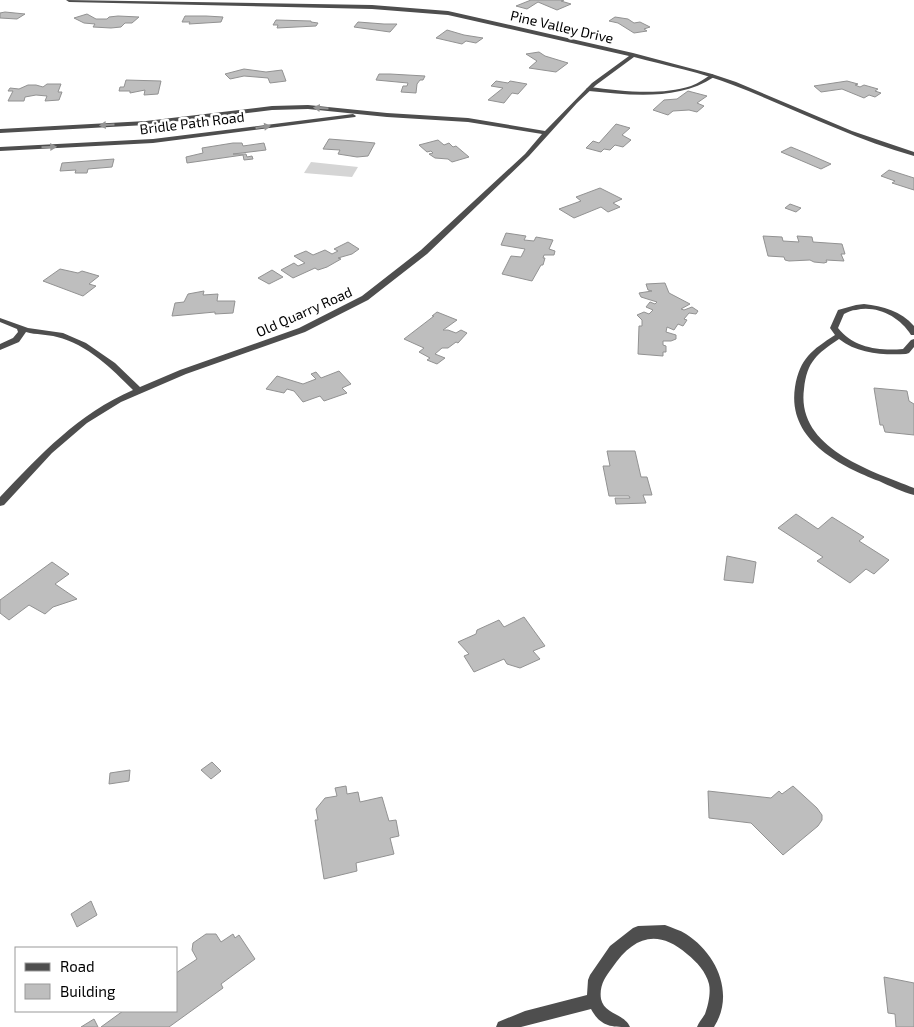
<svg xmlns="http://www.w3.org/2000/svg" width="914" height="1027" font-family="'Exo 2',sans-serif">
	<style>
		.green { fill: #d5d5d5 }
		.building { fill: #bebebe; stroke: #929292 }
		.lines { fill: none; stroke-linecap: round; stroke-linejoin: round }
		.service { fill: #4e4e4e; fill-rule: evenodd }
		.minor { fill: #4e4e4e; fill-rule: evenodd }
		.oneway { fill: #959595 }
		.labels { text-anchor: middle; stroke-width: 5; stroke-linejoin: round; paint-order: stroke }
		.far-street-label { font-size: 14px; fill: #000; stroke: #fff }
	</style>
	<rect width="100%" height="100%" fill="#fff"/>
	<path class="green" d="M311 162 358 167 352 177 304 173Z"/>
	<path class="building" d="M531 0H564L561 1 571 4 557 10 538 2 527 9 516 6Z
		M5 12 25 14 17 19 0 18V13Z
		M87 14 96 19H107L109 17 118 16 139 17 132 23H125L121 27 111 28 93 27 95 24 84 23 74 18Z
		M185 16H206L223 17 221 22 189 24 190 22H182Z
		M615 17 628 19 634 23 640 22 650 27 644 29 647 31 634 33 618 23 609 21Z
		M276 20 311 21V22L318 23 316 26 277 28 278 25H273Z
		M358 22 384 24H397L390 32 354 27Z
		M447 30 464 35 483 38 476 43 466 41 462 44 436 38Z
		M539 52 545 56 568 63 556 72 529 68 537 61 526 54Z
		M244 69 266 72 282 70 286 81 270 83 268 78 244 76 230 79 225 74Z
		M379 74H390L425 76 423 80H420L417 84 416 93 401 92 403 86H407L408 83 376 80Z
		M126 80 161 81 158 94 144 95 145 90 130 93V91H119L120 87H124Z
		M496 81 508 83 510 81 527 84 518 94 512 93 504 103 488 100 503 88 491 86Z
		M847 81 858 84 855 85 860 87 864 85 878 89 875 91 881 93 875 97 869 95 864 98 842 89 821 92 814 86Z
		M47 84H61L58 92H62L59 100 45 101 47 96 36 95 25 97 24 101H8L13 91H8L10 88 19 89 28 85H36L43 87Z
		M688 91 707 96 697 103 704 106 697 112 689 110 673 111 668 115 653 110 664 100 677 99Z
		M616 124 630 128 622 135 631 140 623 147 615 145 610 150 604 149 601 152 586 148 593 141 599 143Z
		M329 139 354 141 375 143 368 156 357 157 338 154 340 150 323 149Z
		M438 140 444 145 449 143 453 147 456 146 469 157 452 162 448 159 435 158 429 154 433 153 431 151 427 152 419 145Z
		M233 143H242L243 146 264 143 266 150 233 154H246L247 157 252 156 253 159 244 160 243 155 187 163 186 157 203 153 202 148Z
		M791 147 808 154 831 164 821 169 781 152Z
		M114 159 112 167 88 169 87 173H75L76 170 60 171 62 163Z
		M889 170 914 178V190L892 183 895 181 881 176Z
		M600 188 622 199 613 203 620 207 608 212 601 207 574 218 559 209 581 201 576 197Z
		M790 204 801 208 796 212 785 208Z
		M506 233 526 236 524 240 534 241 536 237 553 240 549 249 555 251 554 255H544L543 258H545L543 265H541L532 281 502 274 511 256 521 257 525 249 501 245Z
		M763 236 782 237 783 241 799 242 797 236 812 237 813 242 842 244 845 254H841L844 261 826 260 827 262 824 263 814 262 810 260 789 261 785 260 784 257 768 256Z
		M348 242 359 249 352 254 338 258 341 259 327 267 318 270 315 268 293 278 281 270 294 263 298 266 305 263 294 256 306 251 313 255 325 250 332 254 338 251 334 249Z
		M60 269 78 273 82 271 99 276 89 284 96 286 83 296 43 281Z
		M272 270 283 277 269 284 258 278Z
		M665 283 669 293 690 304 681 309 684 310 692 307 698 311 696 314 689 313 684 319 687 320 683 326 678 324 674 330 667 327 666 332 676 335V339L671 341H663V345L666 346V352H663V356L638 354 639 326H642V320L637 315 644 312 649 314 653 310 646 307 650 302 655 304 657 302 641 297 639 293 652 291 648 290 646 284Z
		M204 291 203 295 218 294 217 301H235L233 313 215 314V312L172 316 175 303 184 302 188 294Z
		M437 312 457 320 443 330H448L456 333 461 330 467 333 458 343 456 342 448 348H442L435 354 445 358 437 364 427 360 430 358 419 352 424 348 404 339 434 316H432Z
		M339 371 351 384 342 388 347 393 324 401 320 396 303 402 294 391 287 389 284 393 266 389 277 376 303 384 316 379 311 374 316 372 321 378Z
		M874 388 907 391 909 401 914 404V435L885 432 883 425H880Z
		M607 451H635L641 477H647L652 495H643L646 503 616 504 615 498H630L629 496H609L603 466H610Z
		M796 514 818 529 832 517 864 537 859 541 889 560 874 574 866 569 850 583 817 561 823 557 778 528Z
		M727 556 756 562 753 583 724 580Z
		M52 562 69 574 55 584 77 599 53 607 45 614 29 605 9 620 0 613V600Z
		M524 617 545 646 533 651 540 659 520 668 507 664 504 659 474 672 464 656 469 654 458 642 476 634 477 630 499 620 504 627Z
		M212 762 221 771 211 779 201 770Z
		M130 770 129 781 109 784 110 773Z
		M346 786 347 794 358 792 360 802 382 797 389 821 396 820 399 836 390 838 394 854 356 863 357 871 324 879 315 820H318L316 809 325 798 337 796 335 788Z
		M793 786 817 808 822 815V820L818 826 783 855 751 823 709 818 708 791 771 798 779 791 782 794Z
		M91 901 97 915 77 927 71 914Z
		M206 934H216L221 942 233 934 235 938 239 935 255 959 221 984 223 988 169 1027H101L123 1011H176V973L197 959 192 950 193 943Z
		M884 977 914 983V1027H896L895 1014 888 1013Z
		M94 1019 98 1027H81Z"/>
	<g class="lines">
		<path class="service" d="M712 74 715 76 714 77C678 101 630 95 589 91L586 89 589 87C622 91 659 96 691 86 699 83 705 78 712 74Z"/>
		<path class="minor" d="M66 0 372 5 448 11 633 53 712 74 736 82 852 131 914 152V156C851 138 793 108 733 85 701 72 667 66 634 57L596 85 577 103 529 156 427 254 368 300 305 332 186 374 121 402 87 423 52 453 4 505 0 506V497C41 454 78 414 133 390 112 369 87 344 57 337 47 334 36 335 26 332L19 342 0 350V344L13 338 18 332 17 329 0 322V318L28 328 63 333 86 343 115 363 140 387 180 370 299 328 362 296 421 250 525 154 542 134 468 122 387 117 308 109 272 110 146 125 0 133V129L146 121 272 106 308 105 387 113 468 118 545 131 592 83 629 56 448 15 372 9 69 2Z
			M353 114 356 116 355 117 153 143 0 151V147L153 139Z
			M864 304C883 306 901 311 914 326V335H911C900 317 877 305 856 310 852 310 848 312 844 314L838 328C854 348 879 351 903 349L911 340 914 339V347L909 353 906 354C883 355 858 354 839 339 817 354 807 361 804 389 796 448 871 471 914 488V495C902 492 890 486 879 481 838 465 787 439 795 387 800 358 812 350 835 335L830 328 838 310 856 305Z
			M665 925C672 928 680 930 686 934 717 954 735 994 714 1027H697C699 1022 702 1019 705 1014 708 1006 711 993 709 984 706 972 697 962 687 954 657 928 633 937 612 968 605 977 599 986 601 999 604 1014 625 1014 630 1027 611 1027 601 1027 591 1009L521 1027H496L498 1022 525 1011 587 995 588 980 590 975 610 946 633 928 638 926Z"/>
	</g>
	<defs><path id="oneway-solid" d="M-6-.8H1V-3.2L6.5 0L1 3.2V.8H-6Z" transform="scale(1.25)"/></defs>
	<g class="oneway">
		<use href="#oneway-solid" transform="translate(321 108) rotate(-176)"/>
		<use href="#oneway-solid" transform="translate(107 125) rotate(177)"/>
		<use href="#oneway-solid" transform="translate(263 127) rotate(-8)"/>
		<use href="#oneway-solid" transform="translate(49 147) rotate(-2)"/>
	</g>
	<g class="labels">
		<g class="far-street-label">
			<text transform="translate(562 27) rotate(13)" y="5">Pine Valley Drive</text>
			<text transform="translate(192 123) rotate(-7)" y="5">Bridle Path Road</text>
			<text transform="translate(304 312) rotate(-24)" y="5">Old Quarry Road</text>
		</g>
	</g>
	<rect x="15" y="947" width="162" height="65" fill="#ffffff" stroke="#999999"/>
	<rect x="25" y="963" width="25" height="8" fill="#4e4e4e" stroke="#999999"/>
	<text x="60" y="972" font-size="15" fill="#000000">Road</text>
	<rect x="25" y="984" width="25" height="15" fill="#bebebe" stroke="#999999"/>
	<text x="60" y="997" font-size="15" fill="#000000">Building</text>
</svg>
